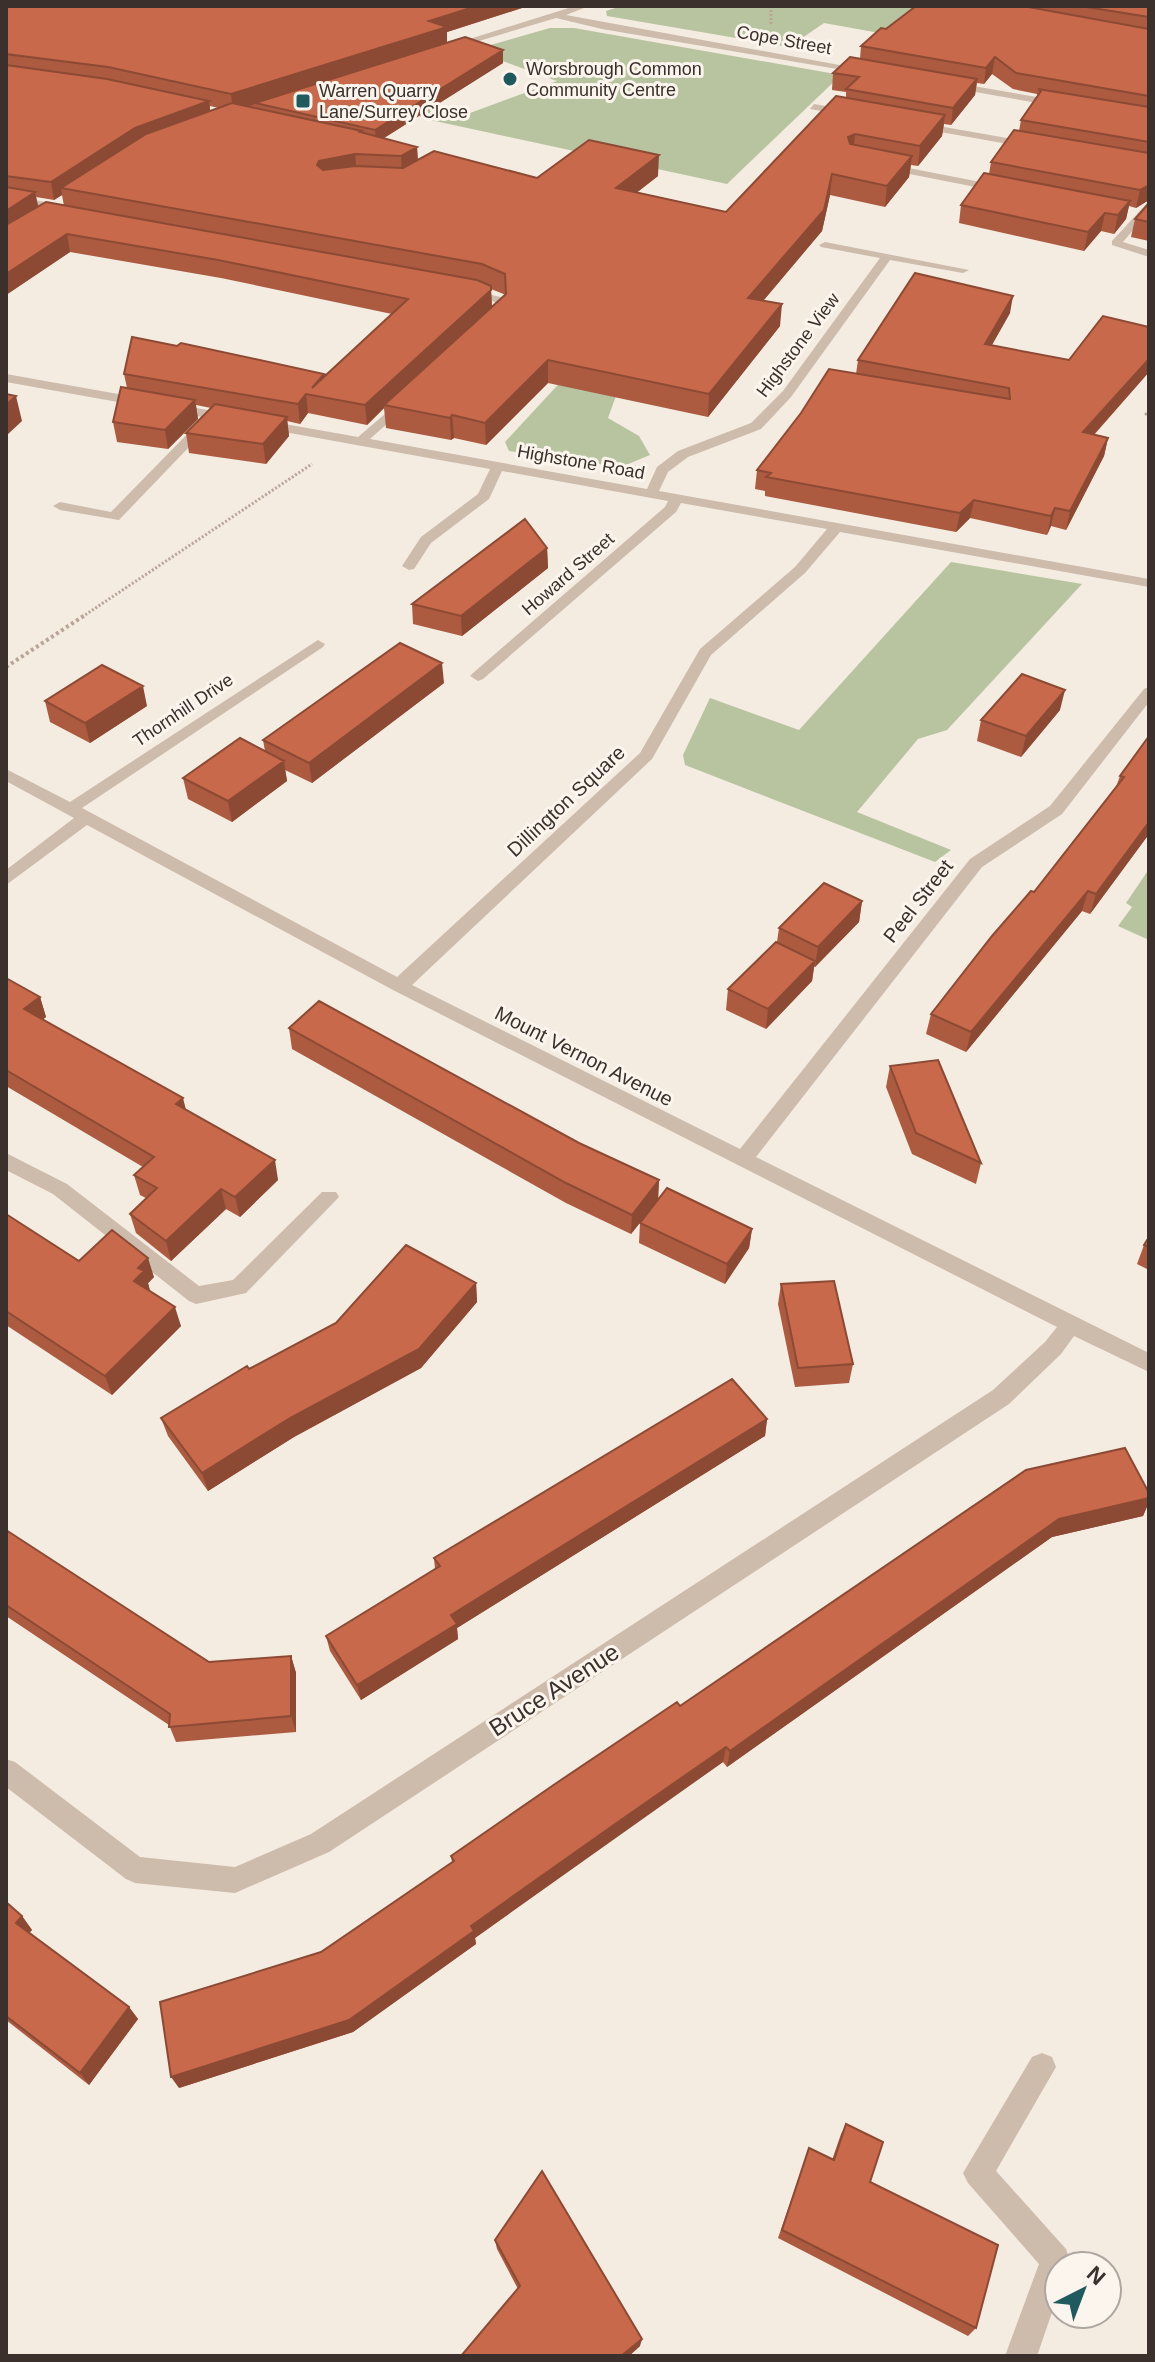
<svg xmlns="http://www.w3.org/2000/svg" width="1155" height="2362" font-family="Helvetica,sans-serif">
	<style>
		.green { fill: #b8c4a0 }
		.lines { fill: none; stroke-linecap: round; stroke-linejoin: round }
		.path-far1 { stroke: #b9a596; stroke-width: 3; stroke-dasharray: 2 2; stroke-linecap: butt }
		.path { stroke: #b9a596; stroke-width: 4; stroke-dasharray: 3 3; stroke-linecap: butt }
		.minor { fill: #cdbbac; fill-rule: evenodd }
		.wall { fill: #ac5a40; fill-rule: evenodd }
		.shaded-wall { fill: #8c4a34 }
		.building { fill: #c8694b; stroke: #8c4a34; stroke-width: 2 }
		.poi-dot { fill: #1f5a5e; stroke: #fbf5ee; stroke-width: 3 }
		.labels { text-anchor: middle; stroke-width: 6; stroke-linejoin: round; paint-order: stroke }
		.far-street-label { font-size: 18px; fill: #3b302b; stroke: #fbf5ee }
		.far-poi-label { font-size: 18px; fill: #3b302b; stroke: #fbf5ee; text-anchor: start }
		.street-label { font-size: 20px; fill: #3b302b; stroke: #fbf5ee }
		.near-street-label { font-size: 24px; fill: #3b302b; stroke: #fbf5ee }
	</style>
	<rect width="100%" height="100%" fill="#f4ebe1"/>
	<path class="green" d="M621 6H927L885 34 824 23 789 47 607 16 606 11Z
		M550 28H574L841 75 727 184 435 121 393 108 361 86 470 113 557 81 473 50Z
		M579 362 617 393 608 418 639 436 650 455 621 467 509 451 505 442Z
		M951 562 1082 584 947 730 918 739 857 812 951 850 935 862 685 765 683 755 710 698 799 730Z
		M1149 869V940L1118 926 1132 907 1126 903Z"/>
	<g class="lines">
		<path class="path-far1" d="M771 6V25
			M1149 410 1146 414 1149 415
			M82 617 312 464"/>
		<path class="path" d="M6 667 85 615"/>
		<path class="minor" d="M575 6H589L566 15 872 71 867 74 602 29 556 18 449 50 441 48Z
			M950 82 1060 101 1065 104 1060 107 947 87Z
			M814 104 849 110 854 113 849 116 810 109Z
			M916 122 1030 142 1035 145 1030 148 912 127 911 125Z
			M883 163 1001 186 1006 189 1001 192 879 168V164Z
			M6 195 57 204 62 207 57 210 6 201Z
			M1149 201V211L1123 242 1149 250V257L1112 245V241Z
			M825 242 969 270 963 273 890 260 791 397 761 429 688 457 668 472 659 491 1149 579V587L840 532 805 573 711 655 652 759 412 985 740 1149 970 859 1050 806 1144 689 1149 687V702L1062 814 982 867 756 1157 1149 1353V1372L1074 1336 1061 1354 1009 1404 329 1852 235 1893 135 1883 126 1879 6 1787V1759L15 1762 140 1857 235 1867 311 1834 993 1390 1045 1342 1057 1327 393 990 87 825 6 885V870L74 818 6 781V769L70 802 318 640 325 644 323 647 82 808 397 977 640 753 700 649 795 567 827 529 681 503 676 512 483 679 478 681 470 676 473 673 665 507 668 501 502 471 489 499 431 543 414 569 409 570 402 566 421 537 478 494 490 469 262 428 256 424 262 420 358 437 405 397 409 398V404L370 439 647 489 657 467 678 451 751 423 783 391 880 258 821 247 819 245Z
			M461 288 505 298 507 311 494 325H486L484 322 495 310V302L461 292Z
			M6 374 230 414 236 418 230 422 6 382Z
			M202 419 213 422 119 520 60 510 53 506 60 502 111 512Z
			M6 1153 67 1184 199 1286 233 1280 322 1192H336L339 1197 246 1293 196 1304 189 1301 53 1194 6 1170Z
			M1042 2053 1052 2057 1056 2067 996 2171 1066 2249 1070 2260 1068 2266H1059V2292L1037 2356H1005L1039 2264 968 2183 963 2173 1032 2057Z"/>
	</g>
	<path class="wall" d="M6 6H528L447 32V43L503 50V63L384 138 417 147 418 160 537 178 658 176 637 192 726 212 846 98V92L832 90 833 73 860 59 861 46 916 6H1149V200L1136 208 1129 206 1126 219 1114 234 1101 231 1084 251 959 223 961 205 989 174 991 162 1019 131 1021 120 1037 97V94L1013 89 992 74 984 84 977 83 975 95 951 125 944 124 942 136 918 166 911 165 909 177 885 207 830 195 822 231 763 301 780 326 708 417 548 383 486 445 454 438 451 440 386 428 384 408 367 425 308 413 300 424 287 421 289 436 266 464 189 453 186 433 211 408 196 405 198 419 168 449 117 442 113 422 127 388 124 374H324V376L392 314 221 278 70 252 6 295ZM210 106 219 108 210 111ZM62 195 64 206 38 207 36 197 54 200ZM491 289 506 295 492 307Z
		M1149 203V241L1131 237 1135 219Z
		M1010 313 992 345 1069 360 1149 327V372L1094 435 1108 438 1104 456 1066 530 1051 526 1047 535 970 518 956 532 765 496V491L755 489 757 470 856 374 858 360Z
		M547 548 548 568 462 636 413 624 412 604Z
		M444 683 312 783 285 770 287 781 232 822 188 799 183 778 265 751 263 740Z
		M45 701 147 706 90 743 50 722Z
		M1060 710 1021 757 977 741 981 720Z
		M1149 736V834L1090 914 1082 911 966 1052 926 1034 931 1014 1034 892 1116 787 1120 776Z
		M862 901 859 922 815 967H814L812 981 766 1029 726 1010 728 989 777 942 779 928Z
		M6 978 40 997 46 1017 43 1019 185 1109 278 1180 240 1217 226 1209 171 1261 136 1233 130 1214 146 1198 140 1195 134 1175 143 1167 6 1086Z
		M289 1028 579 1143 659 1180 658 1200 631 1234 566 1203 292 1049Z
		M890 1066 981 1163 976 1184 912 1154 886 1087Z
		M6 1214 79 1261 154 1277 148 1283 150 1291 181 1326 112 1395 6 1325Z
		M640 1223 752 1229 749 1248 725 1284 639 1243Z
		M1149 1237V1270L1137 1264 1144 1245Z
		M476 1283 477 1302 421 1368 294 1437 208 1491 168 1436 161 1418 249 1369Z
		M781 1284 853 1364 849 1383 795 1387 778 1304Z
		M767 1419 765 1436 457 1628 458 1639 361 1700 330 1651 326 1636 435 1569 434 1558Z
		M1026 1470 1149 1493V1502L1143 1516 1052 1537 727 1767 723 1762 617 1836 475 1938 476 1944 353 2032 179 2088 321 1952 452 1862 451 1856 680 1706Z
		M6 1530 209 1662 291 1656 296 1673V1732L176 1742 169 1725 6 1616Z
		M6 1902 22 1916 32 1930 29 1933 129 2007 138 2019 89 2085 6 2020Z
		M846 2124 870 2182 976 2328 968 2336 778 2238 809 2148 832 2160 841 2134Z
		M495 2240 640 2346 629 2356H461L518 2289 497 2249Z"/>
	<path class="shaded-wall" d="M477 6H528L447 32V43L255 103V104L233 111 231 94 429 21Z
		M503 50V63L376 143 375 130Z
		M995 57 992 74 984 84 986 68Z
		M977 79 975 95 951 125 953 108Z
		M209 101 211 118 61 188 62 195 54 200 51 182 135 128Z
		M945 115 942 136 918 166 920 146Z
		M855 134 853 154 848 137Z
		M417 147 418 167 402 177 401 156Z
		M355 154 357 175 321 182 317 165 319 161Z
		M659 155 658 176 616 209V188Z
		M912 156 909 177 885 207 887 186Z
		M832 174 830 195 822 231 747 320 748 298Z
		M1149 185V200L1136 208 1140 190Z
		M35 192 39 210 6 231V211Z
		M1130 201 1126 219 1114 234 1118 215Z
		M1105 213 1101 231 1084 251 1088 232Z
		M67 234 70 252 6 295V274Z
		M491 290 492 309 384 405V408L367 425 365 405Z
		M1013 296 1010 313 982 362 985 344Z
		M782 304 780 326 708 417 709 394Z
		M1149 359V372L1079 451 1083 432Z
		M548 360V383L486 445 485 423Z
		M306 394 308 413 300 424 298 404Z
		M16 396 22 421 6 436V405Z
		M195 400 198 419 168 449 165 430Z
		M452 415 454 438 451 440 450 418Z
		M287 417 289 436 266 464 263 444Z
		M1108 438 1104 456 1066 530 1070 511Z
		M974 500 970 518 956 532 960 513Z
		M1055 508 1051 526 1047 535 1051 516Z
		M547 548 548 568 462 636 461 616Z
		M442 663 444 683 312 783 309 763Z
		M143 686 147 706 90 743 85 723Z
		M1065 690 1060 710 1021 757 1026 736Z
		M284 761 287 781 232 822 228 801Z
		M1149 822V834L1090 914 1096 894Z
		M1088 891 1082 911 966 1052 971 1032Z
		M862 901 859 922 815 967 818 947Z
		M815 961 812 981 766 1029 768 1009Z
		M40 997 46 1017 31 1029 24 1009Z
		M183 1098 188 1118 176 1104Z
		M275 1160 278 1180 240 1217 235 1197Z
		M659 1180 658 1200 631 1234 632 1215Z
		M221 1189 226 1209 171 1261 166 1241Z
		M752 1229 749 1248 725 1284 727 1264Z
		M148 1258 154 1277 148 1283 150 1291 134 1281 138 1268Z
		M476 1283 477 1302 421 1368 294 1437 208 1491 202 1473Z
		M175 1307 181 1326 112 1395 105 1376Z
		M767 1419 765 1436 457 1628 458 1639 361 1700 357 1685 451 1615Z
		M1149 1498V1502L1143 1516 1052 1537 727 1767 730 1751 1059 1519Z
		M291 1656 296 1673V1732L291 1716Z
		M726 1747 723 1762 475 1938 476 1944 353 2032 179 2088 171 2077 471 1926Z
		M22 1916 32 1930 26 1936 16 1923Z
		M129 2007 138 2019 89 2085 80 2073Z
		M642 2339 640 2346 629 2356H621Z"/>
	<path class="building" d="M6 6H477L429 21 447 27 231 94 108 67 6 54Z
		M916 6H1023L1149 29V96L1016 73 995 57 986 68 861 46 881 28 886 29Z
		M1080 6H1149V17Z
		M465 37 503 50 375 130 255 103Z
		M850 57 977 79 953 108 846 89 859 77 833 73Z
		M6 65 107 79 209 101 135 128 51 182 6 176Z
		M1038 89 1149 107V142L1021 120 1041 91Z
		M836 96 945 115 920 146 855 134 848 137 850 144 912 156 887 186 832 174 824 210 748 298 782 304 709 394 548 360 485 423 452 415 450 418 384 405 506 294 505 274 482 264 61 188 146 134 232 103 362 131 360 132 417 147 401 156 355 154 319 161 317 165 323 170 355 166 403 168 434 151 537 178 589 140 659 155 616 188 726 212Z
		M1014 130 1149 153V185L1140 190 991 162Z
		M984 173 1130 201 1118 215 1105 213 1088 232 961 205Z
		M6 187 35 192 6 211Z
		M46 202 477 280 491 286V290L365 405 306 394 298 404 124 374 132 337 177 346 181 343 324 374 312 388 408 299 218 260 67 234 6 274V225Z
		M1149 203V222L1135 219Z
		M915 273 1013 296 985 344 1069 360 1103 316 1149 327V359L1083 432 1108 438 1070 511 1055 508 1051 516 974 500 960 513 766 477 771 473 757 470 801 413 829 369 1010 399 1009 388 858 360Z
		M121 387 195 400 165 430 113 422Z
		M6 394 16 396 6 405Z
		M215 404 287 417 263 444 186 433Z
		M525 519 547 548 461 616 412 604Z
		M400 643 442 663 309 763 263 740Z
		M102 665 143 686 85 723 45 701Z
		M1022 674 1065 690 1026 736 981 720Z
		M1149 736V822L1096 894 1088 891 971 1032 931 1014 992 936 1031 891 1034 892 1124 777 1120 776Z
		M240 738 284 761 228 801 183 778Z
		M824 883 862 901 818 947 779 928Z
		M776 942 815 961 768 1009 728 989Z
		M6 978 40 997 24 1009 183 1098 176 1104 275 1160 235 1197 221 1189 166 1241 130 1214 157 1188 134 1175 154 1157 6 1070Z
		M319 1001 579 1143 659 1180 632 1215 566 1183 289 1028Z
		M938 1060 981 1163 916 1133 890 1066Z
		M667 1188 752 1229 727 1264 640 1223Z
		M6 1214 79 1261 112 1230 148 1258 138 1268 144 1271 134 1281 175 1307 105 1376 6 1311Z
		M1149 1237V1247L1144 1245Z
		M406 1245 476 1283 419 1349 290 1418 202 1473 161 1418 247 1366 249 1369 336 1323Z
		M834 1281 853 1364 798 1368 781 1284Z
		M732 1379 767 1419 451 1615 457 1624 357 1685 326 1636 440 1566 434 1558Z
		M1125 1448 1149 1493V1498L1059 1519 730 1751 726 1747 618 1822 471 1926 474 1931 349 2020 171 2077 160 2002 321 1952 454 1861 451 1856 555 1784 677 1702 680 1706 1026 1470Z
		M6 1530 209 1662 291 1656V1716L169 1727 170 1714 6 1605Z
		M6 1902 22 1916 16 1923 129 2007 80 2073 6 2016Z
		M846 2124 883 2142 870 2182 998 2245 976 2328 782 2230 809 2148 834 2160Z
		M542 2171 642 2339 621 2356H461L520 2286 495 2240Z"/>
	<g class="poi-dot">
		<circle cx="510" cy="79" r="8"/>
		<rect x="295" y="93" width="16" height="16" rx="4"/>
	</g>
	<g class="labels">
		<g class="far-street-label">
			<text transform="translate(784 40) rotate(10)" y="6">Cope Street</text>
			<text transform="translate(798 345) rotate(-53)" y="6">Highstone View</text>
			<text transform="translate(581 462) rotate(10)" y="6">Highstone Road</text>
			<text transform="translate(568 574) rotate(-41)" y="6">Howard Street</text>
			<text transform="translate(183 710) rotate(-34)" y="6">Thornhill Drive</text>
		</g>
		<g class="far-poi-label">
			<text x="526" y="75">Worsbrough Common<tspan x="526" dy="21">Community Centre</tspan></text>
			<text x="319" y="97">Warren Quarry<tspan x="319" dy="21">Lane/Surrey Close</tspan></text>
		</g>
		<g class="street-label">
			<text transform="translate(566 801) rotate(-43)" y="7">Dillington Square</text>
			<text transform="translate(918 901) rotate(-52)" y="7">Peel Street</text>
			<text transform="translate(584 1056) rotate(27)" y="7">Mount Vernon Avenue</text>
		</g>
		<g class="near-street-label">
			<text transform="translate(554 1690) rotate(-33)" y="8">Bruce Avenue</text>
		</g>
	</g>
	<rect width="1155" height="2362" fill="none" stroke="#3b302b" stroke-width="16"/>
	<g transform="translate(1083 2290) rotate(42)"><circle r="38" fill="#fbf5ee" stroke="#aea6a0" stroke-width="2"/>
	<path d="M0-6L14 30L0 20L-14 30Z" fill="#1f5a5e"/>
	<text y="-12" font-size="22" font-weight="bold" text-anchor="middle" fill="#3b302b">N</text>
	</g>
</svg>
